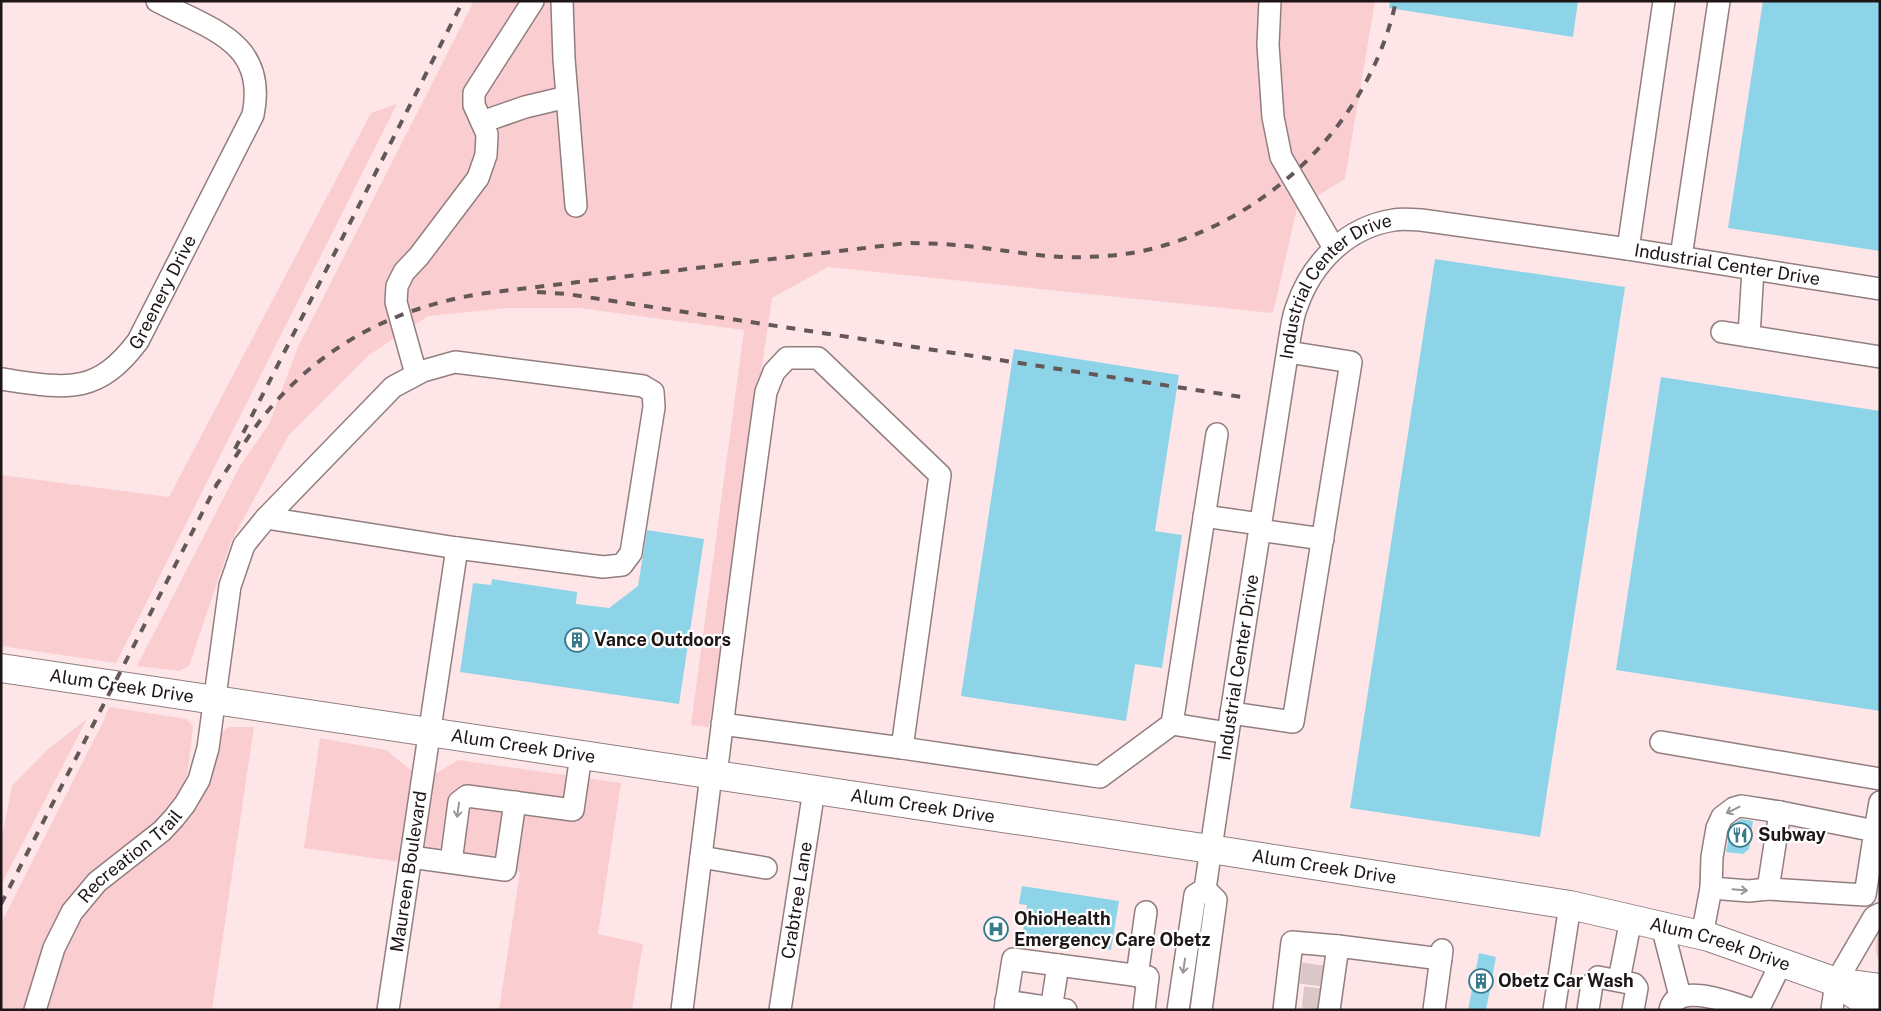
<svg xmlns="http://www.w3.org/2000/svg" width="1881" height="1011" font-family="'Public Sans',sans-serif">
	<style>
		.green { fill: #facdd1 }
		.building { fill: #8ed4e8 }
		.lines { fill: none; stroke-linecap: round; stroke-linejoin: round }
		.minor-tunnel { stroke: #dcc7c8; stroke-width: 21; stroke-dasharray: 21 11; stroke-linecap: butt }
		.minor-casing { stroke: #927e7f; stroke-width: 24 }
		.major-casing { stroke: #927e7f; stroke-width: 30 }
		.minor { stroke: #fff; stroke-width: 21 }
		.major { stroke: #fff; stroke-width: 28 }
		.rail { stroke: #645758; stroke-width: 4; stroke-dasharray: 9 9; stroke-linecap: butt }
		.oneway { stroke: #999696 }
		.labels { text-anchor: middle; stroke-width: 4.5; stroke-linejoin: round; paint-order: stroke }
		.street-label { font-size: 18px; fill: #1d1516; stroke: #fff }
		.poi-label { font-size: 18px; font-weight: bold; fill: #1d1516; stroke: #fff; text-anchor: start }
	</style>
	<rect width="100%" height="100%" fill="#fee6e8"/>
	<path class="green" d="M474 1H1375L1345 179 1297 208 1273 313 828 267 772 298 709 727 691 725 744 330 579 308H508L428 316 369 355 288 436 231 542 189 666 179 671 137 666 240 466 269 424 298 347Z
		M397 104 116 663 1 646V475L169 497 371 113Z
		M109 707 186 719 193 726 187 778 177 798 154 828 99 870 25 1010H1V923L104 720Z
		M87 719 1 885V837L3 832 12 786 48 749Z
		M229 727H254L212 1010H45C55 977 68 922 92 898 113 876 143 863 166 843 199 816 210 771 222 732Z
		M320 738 386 750 412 771 400 862 304 848Z
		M458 760 621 783 598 934 643 944 632 1010H499L520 872 424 856 433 775Z
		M1880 930V962C1874 953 1874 938 1880 930Z"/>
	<path class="building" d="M1390 1H1578L1573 37 1389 8Z
		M1763 1H1880V251L1728 228Z
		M1435 259 1625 287 1540 837 1350 808Z
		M1014 349 1179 375 1155 531 1182 535 1162 668 1135 664 1126 721 961 696Z
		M1661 377 1880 411V711L1616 670Z
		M647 530 704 539 679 704 460 672 473 583 491 585 492 579 577 592 576 604 609 608 638 586Z
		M1741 819 1753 821 1749 849 1743 854 1726 852 1730 830 1732 825Z
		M1022 886 1119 901 1111 950 1086 946 1085 948 1022 938 1027 905 1019 904Z
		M1479 953 1496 957 1486 1010H1468Z"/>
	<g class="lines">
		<path class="minor-tunnel" d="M1301 973 1323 976
			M1303 997 1321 999"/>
		<g class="minor-casing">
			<g id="minor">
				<path d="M562 1 564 59 576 206"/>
				<path d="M1270 1 1268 45 1273 117 1281 157 1334 248"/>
				<path d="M482 122 525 107 567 97"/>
				<path d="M1628 249 1664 1"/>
				<path d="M1681 257 1719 1"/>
				<path d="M1722 332 1880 357"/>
				<path d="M1749 336 1753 269"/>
				<path d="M455 362 643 386 653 392 654 407 631 553 622 565 603 567 457 548 266 518 393 387 423 371Z"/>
				<path d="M416 374 396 302 397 286 404 272 419 256 478 178 486 155 487 134 474 105V93L533 1"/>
				<path id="s1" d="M1 379C65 388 96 397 138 341L253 115C268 42 210 29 157 1"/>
				<path d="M1204 516 1260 524"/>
				<path d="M1259 530 1323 539"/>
				<path d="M1231 713 1293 722 1351 362 1288 352"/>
				<path d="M1172 724 1217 434"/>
				<path d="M1661 742 1880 779"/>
				<path d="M902 748 1100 777 1172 724 1228 733"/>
				<path d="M716 775C732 647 748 520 766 392L774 372 787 358H818L940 475 902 748 722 724"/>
				<path d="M1780 812 1875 831 1865 895 1768 889Z"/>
				<path d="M1875 831 1880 802"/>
				<path d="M411 857 505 870 515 802"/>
				<path d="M701 857 766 868"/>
				<path d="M451 862 459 802 467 796 573 810 581 755"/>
				<path d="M1711 888 1749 891 1768 889"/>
				<path d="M1662 926 1680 996"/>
				<path d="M1702 936 1711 888 1712 857 1717 828 1722 817 1734 808 1741 806 1780 812"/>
				<path d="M1137 976 1146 912"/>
				<path d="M1619 980 1631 919"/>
				<path d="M1006 1001 1066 1010"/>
				<path id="s2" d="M35 1010 54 948 72 912 97 882 162 831 174 818 185 804 199 780 208 748 230 586 244 545 266 518"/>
				<path id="s3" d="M388 1010 457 548"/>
				<path d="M682 1010 711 775"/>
				<path id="s4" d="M780 1010 814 790"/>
				<path d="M1005 1010 1013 959 1148 977 1144 1010"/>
				<path d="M1051 1010 1058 965"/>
				<path id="s5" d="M1178 1010 1195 895 1205 889 1228 733 1290 336C1292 326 1293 315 1297 306 1312 263 1347 227 1394 220 1402 218 1412 220 1421 220L1628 249 1880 289"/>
				<path d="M1201 1010 1216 900 1205 889"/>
				<path d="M1284 1010 1292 942 1338 946"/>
				<path d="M1329 1010 1338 946 1441 959"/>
				<path d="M1434 1010 1442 950"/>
				<path d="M1554 1010 1570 905"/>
				<path d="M1588 1010 1592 984 1598 977 1634 984 1637 988 1633 1010"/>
				<path d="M1670 1010C1676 980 1734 1004 1753 1010"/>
				<path d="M1758 1010 1781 963"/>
				<path d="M1832 1010 1836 982 1874 917 1880 914"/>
			</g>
		</g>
		<g class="major-casing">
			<g id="major">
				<path id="s6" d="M1 668 1210 849 1570 905 1709 937 1836 982 1880 988"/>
				<path d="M1841 985 1877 1010"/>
			</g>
		</g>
		<use href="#minor" class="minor"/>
		<use href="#major" class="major"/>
		<path class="rail" d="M537 292 567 294 1242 397
			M235 449 463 1
			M215 487C233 462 248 435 267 412 324 343 399 306 486 293L907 243C927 243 947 244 967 246 1007 250 1047 259 1087 257 1110 256 1133 254 1155 248 1272 217 1370 121 1396 1
			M1 904 218 482"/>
	</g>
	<defs><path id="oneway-shaft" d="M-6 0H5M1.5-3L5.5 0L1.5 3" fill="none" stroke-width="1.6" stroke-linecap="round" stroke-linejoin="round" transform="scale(1.25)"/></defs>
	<g class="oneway">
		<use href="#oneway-shaft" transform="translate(458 810) rotate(98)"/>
		<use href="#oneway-shaft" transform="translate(1733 810) rotate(154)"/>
		<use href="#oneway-shaft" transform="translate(1740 890) rotate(5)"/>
		<use href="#oneway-shaft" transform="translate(1184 966) rotate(98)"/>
	</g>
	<defs>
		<g id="building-ring" transform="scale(1.25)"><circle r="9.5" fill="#fff" stroke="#377a8b" stroke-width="1.5"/><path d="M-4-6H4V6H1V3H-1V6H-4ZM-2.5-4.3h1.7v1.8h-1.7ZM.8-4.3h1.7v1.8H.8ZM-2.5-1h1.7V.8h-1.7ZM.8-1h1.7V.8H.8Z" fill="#377a8b"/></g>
		<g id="restaurant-ring" transform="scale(1.25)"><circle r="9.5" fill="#fff" stroke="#377a8b" stroke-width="1.5"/><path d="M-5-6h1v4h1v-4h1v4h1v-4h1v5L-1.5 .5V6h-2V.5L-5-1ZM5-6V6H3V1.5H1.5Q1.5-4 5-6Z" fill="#377a8b"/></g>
		<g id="hospital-ring" transform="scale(1.25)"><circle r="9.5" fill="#fff" stroke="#377a8b" stroke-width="1.5"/><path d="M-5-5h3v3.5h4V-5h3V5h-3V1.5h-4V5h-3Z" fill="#377a8b"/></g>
	</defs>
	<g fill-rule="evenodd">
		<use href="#building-ring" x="577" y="640"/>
		<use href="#restaurant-ring" x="1740" y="835"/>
		<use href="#hospital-ring" x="996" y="929"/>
		<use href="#building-ring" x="1481" y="981"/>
	</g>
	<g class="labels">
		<g class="street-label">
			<text dy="6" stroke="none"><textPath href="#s5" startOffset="1191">Industrial Center Drive</textPath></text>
			<text dy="6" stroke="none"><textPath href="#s1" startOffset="208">Greenery Drive</textPath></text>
			<text dy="6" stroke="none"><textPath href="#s5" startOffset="758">Industrial Center Drive</textPath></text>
			<text dy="6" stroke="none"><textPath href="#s5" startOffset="352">Industrial Center Drive</textPath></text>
			<text dy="6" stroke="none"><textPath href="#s6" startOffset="122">Alum Creek Drive</textPath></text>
			<text dy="6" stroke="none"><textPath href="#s6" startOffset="528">Alum Creek Drive</textPath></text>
			<text dy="6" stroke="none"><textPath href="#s6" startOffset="932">Alum Creek Drive</textPath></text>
			<text dy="6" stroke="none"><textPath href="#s2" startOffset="186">Recreation Trail</textPath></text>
			<text dy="6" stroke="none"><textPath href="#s6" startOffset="1338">Alum Creek Drive</textPath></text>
			<text dy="6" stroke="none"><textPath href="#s3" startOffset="140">Maureen Boulevard</textPath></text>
			<text dy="6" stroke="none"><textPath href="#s4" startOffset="111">Crabtree Lane</textPath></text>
			<text dy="6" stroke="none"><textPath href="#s6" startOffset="1742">Alum Creek Drive</textPath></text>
		</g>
		<g class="poi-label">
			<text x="594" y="646">Vance Outdoors</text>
			<text x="1758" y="841">Subway</text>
			<text x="1014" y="925">OhioHealth<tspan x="1014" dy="21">Emergency Care Obetz</tspan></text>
			<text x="1498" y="987">Obetz Car Wash</text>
		</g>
	</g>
	<rect width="1881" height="1011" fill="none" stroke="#1d1516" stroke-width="5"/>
</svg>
